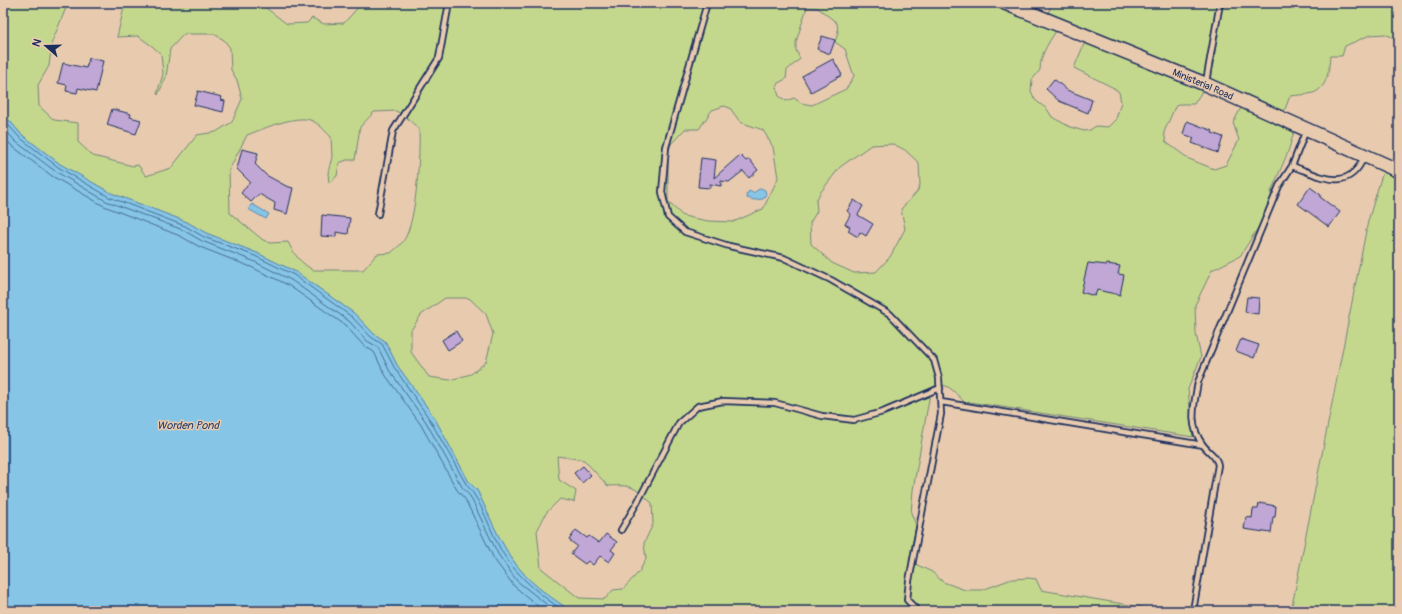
<svg xmlns="http://www.w3.org/2000/svg" width="1402" height="614" font-family="Pangolin,sans-serif">
	<style>
		.green { fill: #c4d88d; stroke: #708476; fill-rule: evenodd }
		.water { fill: #86c5e6; stroke: #5b89b0 }
		.lines { fill: none; stroke-linecap: round; stroke-linejoin: round }
		.shore { stroke: #466b94; stroke-width: 1 }
		.building { fill: #c1a7d5; stroke: #1b2f5e }
		.service-casing { stroke: #1b2f5e; stroke-width: 8 }
		.secondary-casing { stroke: #1b2f5e; stroke-width: 16 }
		.service { stroke: #e8cbaf; stroke-width: 4.5 }
		.secondary { stroke: #e8cbaf; stroke-width: 13 }
		.labels { text-anchor: middle; stroke-width: 3; stroke-linejoin: round; paint-order: stroke }
		.street-label { font-size: 10px; fill: #1b2f5e; stroke: #e8cbaf }
		.water-label { font-size: 11px; font-style: italic; fill: #263e6c; stroke: #e8cbaf }
	</style>
	<rect width="100%" height="100%" fill="#e8cbaf"/>
	<filter id="ink" filterUnits="userSpaceOnUse"><feTurbulence type="fractalNoise" baseFrequency=".025" numOctaves="2"/><feDisplacementMap in="SourceGraphic" scale="8" xChannelSelector="R" yChannelSelector="G"/><feConvolveMatrix kernelMatrix="1 2 1 2 8 2 1 2 1" color-interpolation-filters="sRGB"/></filter>
	<g filter="url(#ink)">
		<path class="green" d="M33 3H68L52 42 49 66 38 85 39 106 54 120 78 123V142L93 156 133 166 138 165 146 176 171 168 197 135 216 132 232 122 242 99 237 80 231 70 230 48 224 40 214 34H184L170 49 166 77 158 95 157 94 163 74 161 54 152 46 138 36 117 37 125 3H266V8L287 24 307 23 312 18 324 24 344 23 362 3H1015L1046 19 1052 3H1399V40L1385 34 1370 35 1345 46 1342 56H1330C1329 69 1328 88 1313 93 1306 95 1297 95 1290 96L1282 117 1296 125 1288 152 1271 192 1272 206 1240 256 1212 270 1195 305 1196 334 1201 357 1188 389 1193 437 970 402 966 404C955 393 947 379 931 388L913 490 911 513 916 525 909 561 932 572 943 582 965 590H982L1012 579 1028 578 1036 579 1041 590 1164 611H571C555 600 538 589 525 575 503 552 491 519 477 490L469 482 434 417 397 365 385 341 374 334 355 314 296 272 257 253 206 233 187 222 111 193 60 164 21 134 3 113V4L31 5ZM807 7 818 8 837 23 838 33 835 42 845 49 854 76 846 89 812 105 801 103 794 98 786 101 779 96 776 87 778 83 786 79 787 70 800 59 796 50V42ZM1060 25 1087 37 1074 68 1112 87 1119 92 1121 102 1116 119 1108 127 1096 126 1090 130 1084 131 1070 127 1052 117 1047 109 1035 100 1031 91 1032 80 1040 70C1040 53 1051 39 1060 25ZM1206 85 1244 102 1233 123 1239 140 1226 165 1214 169 1189 159 1166 142 1164 132 1175 107 1178 104H1194ZM724 106 730 108 740 122 763 130 773 147 778 178 763 209 733 222 708 221 683 216 668 202V153L671 144 685 129H699L712 110ZM396 111 405 116 419 129C420 153 417 220 404 240 401 245 395 249 391 253L377 254 363 270H313C301 263 294 255 288 242L270 243 263 240 230 213 229 170 247 135C263 129 294 115 310 120 319 123 325 131 331 137L332 157 328 173 329 183 337 176 339 163 347 160H355L360 127 374 112ZM893 144 905 150 919 163 920 185 917 192 901 209 905 229 890 257 876 272 854 273 832 263 811 244 810 223 817 211 816 201 820 193 840 167 871 145ZM445 298H469L486 314 493 334 486 362 471 374 450 380 429 377 411 352V330L421 315ZM557 456 584 460 608 486C634 485 632 486 652 503L653 524 644 543 646 559 639 572 623 589 613 590 605 599 579 598 541 568 537 531 546 513 560 499 574 502 576 491 559 480Z
			M1385 165 1399 171V611H1291L1368 221Z"/>
		<path class="water" d="M3 113 21 134 60 164 111 193 187 222 206 233 257 253 296 272 355 314 374 334 385 341 397 365 434 417 469 482 477 490C491 519 503 552 525 575 538 589 555 600 571 611H3Z
			M761 188 765 190 766 194 763 199 754 200 747 198 746 195 749 191 753 193Z
			M252 204 269 214 266 219 248 209Z"/>
		<g class="lines">
			<path class="shore" d="M3 119 19 137 58 167 109 197 185 226 204 237 255 256 294 275 352 317 371 337 382 344 394 367 430 420 466 484C483 503 489 529 502 552 517 576 540 595 564 611
				M3 127 15 141 55 171 106 201 183 230 202 241 253 261 291 280 349 321 367 341 378 347 389 370 426 422 462 487 470 496 498 554 517 581 555 611
				M3 136 12 146 52 176 104 206 180 236 200 247 251 267 288 285 345 325 363 345 374 352 384 373 421 425 457 490 465 499 494 559 514 586 544 611"/>
		</g>
		<path class="building" d="M822 36 835 40 830 54 817 49Z
			M89 58 103 61 96 92 78 88 77 93 66 91 67 85 58 83 63 63 86 68Z
			M833 59 842 75 811 92 802 76Z
			M1054 79 1067 90 1092 100 1088 113 1059 101 1046 89Z
			M198 91 222 97 221 100 225 101 223 112 194 105Z
			M112 109 131 114 130 117 141 120 136 134 107 125Z
			M1187 121 1213 131 1212 133 1223 137 1218 153 1192 143 1194 138 1183 134Z
			M242 149 258 153 255 164 266 175 286 186 293 188 287 214 274 210 275 203 259 194 251 202 241 193 250 182 237 169Z
			M740 155 746 161 749 159 758 170 749 178 743 171 729 182 721 181V186L710 184V188L698 187 701 158 716 160 714 178Z
			M1310 187 1321 195 1320 197 1340 212 1329 227 1298 204Z
			M854 200 863 206 858 215 873 224 866 236 860 232 858 237 848 231 850 227 845 224 851 214 847 211Z
			M322 215 350 218 348 234 336 232V237L321 236Z
			M1088 263 1107 265V264L1120 266 1118 274 1124 275 1120 295 1097 290 1095 296 1081 292Z
			M1247 297 1259 298 1258 314 1245 312Z
			M456 331 462 341 448 350 442 340Z
			M1241 339 1259 345 1254 358 1236 351Z
			M583 466 591 475 582 483 574 473Z
			M1259 503 1276 506 1275 517H1273L1271 533 1244 529 1246 517 1252 518 1253 509H1258Z
			M576 530 587 538 589 536 599 543 606 534 617 542 611 550 615 553 609 562 600 556 593 565 588 561 585 564 571 554 577 546 569 540Z"/>
		<g class="lines">
			<g class="service-casing">
				<path id="service" d="M707 3 666 147 662 192 668 217 685 232 729 246 784 258 831 280 890 314 934 360 939 378 941 414 909 581 907 600 918 611
					M1206 82 1220 3
					M1292 166 1306 130
					M378 214 393 131 439 58 449 3
					M941 402 1203 445
					M621 530 637 503 679 423 698 406 723 401 775 403 822 416 854 420 883 412 940 388
					M1193 611 1218 465C1216 455 1209 453 1203 445 1188 425 1194 405 1198 382L1279 186 1292 166C1321 176 1348 194 1364 157"/>
			</g>
			<g class="secondary-casing">
				<g id="secondary">
					<path id="s1" d="M1005 3 1205 84 1399 171"/>
				</g>
			</g>
			<use href="#service" class="service"/>
			<use href="#secondary" class="secondary"/>
		</g>
	</g>
	<g class="labels">
		<g class="street-label">
			<text dy="4" stroke="none"><textPath href="#s1" startOffset="214">Ministerial Road</textPath></text>
		</g>
		<g class="water-label">
			<text x="188" y="429">Worden Pond</text>
		</g>
	</g>
	<rect width="1402" height="614" fill="none" stroke="#e8cbaf" stroke-width="16"/>
	<rect x="8" y="8" width="1386" height="598" fill="none" stroke="#1b2f5e" stroke-width="1.5" filter="url(#ink)"/>
	<g transform="translate(46 46) rotate(290)" stroke="#e8cbaf" stroke-width="3" paint-order="stroke">
	<path d="M0-3L7 15L0 10L-7 15Z" fill="#1b2f5e"/>
	<text y="-6" font-size="11" font-weight="bold" text-anchor="middle" fill="#1b2f5e">N</text>
	</g>
</svg>
